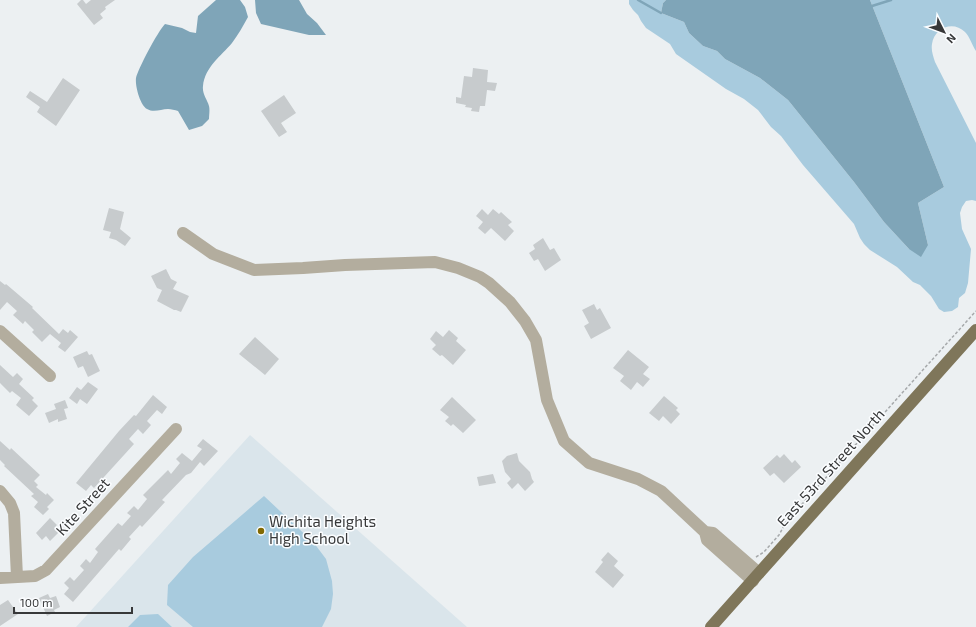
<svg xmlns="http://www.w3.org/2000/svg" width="976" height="627" font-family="'Exo 2',sans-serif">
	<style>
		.built { fill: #dae5eb }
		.green { fill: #a8cbde }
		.water { fill: #7fa5b8 }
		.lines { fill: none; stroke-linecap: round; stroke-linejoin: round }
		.stream { stroke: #7fa5b8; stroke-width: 2.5 }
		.building { fill: #c7cbcd }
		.path { stroke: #a6a9ab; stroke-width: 1.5; stroke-dasharray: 3 2; stroke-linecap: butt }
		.minor { stroke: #b3ad9e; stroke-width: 12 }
		.major { stroke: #7f765a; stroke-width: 12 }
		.poi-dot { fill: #826901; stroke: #fbfdff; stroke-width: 1.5 }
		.labels { text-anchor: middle; stroke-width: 3; stroke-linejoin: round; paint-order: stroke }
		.street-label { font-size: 15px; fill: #373839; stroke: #fbfdff }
		.poi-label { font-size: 15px; fill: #373839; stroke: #fbfdff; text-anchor: start }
	</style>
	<rect width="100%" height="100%" fill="#ecf0f2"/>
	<path class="built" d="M250 435 467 627H76Z"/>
	<path class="green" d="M629 0H666L663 3 661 13 684 22 689 33 703 46 717 51 725 59 760 78 788 100 854 182 884 222 909 249 928 245 918 203 944 187 870 0H976V51C972 45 970 37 965 32 953 20 934 28 932 44 931 50 933 56 935 62L976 143V201L972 200 966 201 962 207 960 213 962 229 971 249 968 283 965 293 959 298 958 307 952 311 944 312 939 309 931 296 920 285 913 282 897 267 870 250 864 244 860 238 854 224 803 165 781 136 771 127 758 110 744 99 726 89 676 54 670 44 646 28 641 21 638 15 633 10 629 4Z
		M264 496 314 543 326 559 332 581 333 594 331 609 322 627H193L167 605 168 585 193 557Z
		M158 614 172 627H128L140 615Z"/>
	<path class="water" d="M216 0H240L245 7 248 17C243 26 238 35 232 43 221 56 205 67 203 86 202 94 207 99 209 106 210 110 209 115 209 119L202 126 189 130 178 111C175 110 171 109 168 109 161 109 154 113 147 109 140 105 135 86 136 78 138 69 158 31 165 24L182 28 190 32 196 33 198 16Z
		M255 0H299L307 14 317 23 326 35H309L261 24 256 13Z
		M666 0H870L944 187 918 203 928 245 921 257 909 249 884 222 854 182 788 100 760 78 725 59 717 51 703 46 689 33 684 22 661 13 663 3Z"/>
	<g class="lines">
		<path class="stream" d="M638 0 661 13
			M872 6 891 0"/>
	</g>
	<path class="building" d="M81 0H83L86 4 91 0H115L105 7 106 9 100 14 103 18 94 25 77 4Z
		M473 68 488 70 487 82 497 83 495 91 487 90 485 106H480L479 112 471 111 472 108 465 107 466 105 456 103V97L461 98 464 76 472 77Z
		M63 78 80 90 56 126 37 112 40 107 26 97 30 91 47 102Z
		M284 95 296 113 281 123 287 132 279 137 261 111Z
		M109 208 124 212 120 229 131 238 125 246 116 240 109 238 111 232 103 230Z
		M482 209 488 215 493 209 499 214 501 212 512 222 508 225 514 231 505 241 491 228 485 234 478 228 483 222 476 216Z
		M543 238 550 250 554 248 561 260 545 271 538 259 534 261 529 253 535 249 533 245Z
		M166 269 171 279 177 282 173 289 189 296 181 312 176 310H174L157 301 162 290 157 288 151 276Z
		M0 281 5 285 6 284 33 307 32 308 59 334 63 329 68 333 70 330 78 337 65 352 58 347 61 343 50 334 42 342 32 332 34 330 25 321 23 324 13 315 17 311 7 302 0 310Z
		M594 304 597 310 600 308 611 328 591 339 584 326 589 323 582 310Z
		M449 330 458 338 456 341 466 350 453 365 442 355 440 356 432 349 436 345 430 339 436 331 443 337Z
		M255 337 279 359 265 375 239 354Z
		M628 350 649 367 643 374 650 379 643 387 637 382 631 390 620 381 624 376 613 368Z
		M87 351 89 355 92 354 100 371 88 377 83 366 78 368 73 357Z
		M0 365 13 377 17 373 23 379 19 384 34 398 32 400 38 406 29 416 16 405 21 398 12 391 10 393 0 383Z
		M88 382 98 389 87 404 80 399 77 404 69 398 77 387 81 390Z
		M153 395 167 407 162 414 157 410 147 421 151 425 143 434 138 429 129 439 134 444 94 488 91 485 86 491 76 483 119 431 134 415 136 416Z
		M664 396 678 408 676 410 680 414 671 424 663 416 659 421 649 413Z
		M452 397 476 420 463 433 453 424 451 426 445 421 449 417 440 410Z
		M65 400 68 408 64 409 67 419 58 422V419L49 423 45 413 56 409 54 404Z
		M203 439 218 451 204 466 200 462 191 473 186 475 162 500 165 502 154 514 142 527 140 525 129 537 131 539 121 551 119 549 73 602 64 594 69 588 64 583 70 577 74 581 84 570 80 566 86 559 90 563 98 552 95 549 118 523 122 526 131 516 127 513 134 506 138 510 147 499 143 495 168 470 171 474 180 463 176 459 182 453 192 461 202 449 197 446Z
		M0 441 10 450 11 448 40 475 34 481 38 485 36 487 46 495 47 493 54 500 47 507 49 509 43 515 34 507 38 502 31 496 34 494 4 466 5 465 0 460Z
		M517 453 519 461 530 472 532 479 534 482 525 491 518 483 512 489 507 483 511 479 505 472 502 461 507 456Z
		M784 454 792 463 795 460 801 467 784 483 774 473 770 476 763 468 777 455 780 458Z
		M493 474 496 483 479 486 477 477Z
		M50 518 57 525 54 528 59 532 50 541 46 536 42 540 36 533Z
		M608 552 618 561 614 566 624 575 613 588 595 572 603 562 601 560Z
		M48 594 50 598 56 596 60 607 54 610 55 612 47 616 39 598Z
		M8 600 18 614 0 626V605Z"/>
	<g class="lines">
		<path class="path" d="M756 557 764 552 779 535 786 522 976 311"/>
		<path class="minor" d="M183 233 213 254 254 270 303 268 345 265 435 262 458 268 480 277 489 283 510 302 525 321 536 340 547 400 564 441 589 463 638 479 661 491 705 532 713 533 759 573
			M0 331 50 376
			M0 491 10 503 14 513 17 577
			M705 532 707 540 753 581
			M0 578 35 576 46 570 176 429"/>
		<path class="major" d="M711 627 976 330"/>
	</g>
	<circle class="poi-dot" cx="261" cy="531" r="4"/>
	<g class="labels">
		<g class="street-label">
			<text transform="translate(831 468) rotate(-48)" y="5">East 53rd Street North</text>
			<text transform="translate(83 507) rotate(-48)" y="5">Kite Street</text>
		</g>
		<g class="poi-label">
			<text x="269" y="527">Wichita Heights<tspan x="269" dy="17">High School</tspan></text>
		</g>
	</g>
	<g transform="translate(944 32) rotate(132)" stroke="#fbfdff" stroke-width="3" paint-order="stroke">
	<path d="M0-3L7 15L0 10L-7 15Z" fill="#373839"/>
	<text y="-6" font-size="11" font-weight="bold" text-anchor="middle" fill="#373839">N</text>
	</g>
	<path d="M14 607v6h118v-6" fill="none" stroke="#373839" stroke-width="2"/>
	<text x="20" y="607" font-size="12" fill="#373839" stroke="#fbfdff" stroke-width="3" paint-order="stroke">100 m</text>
</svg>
